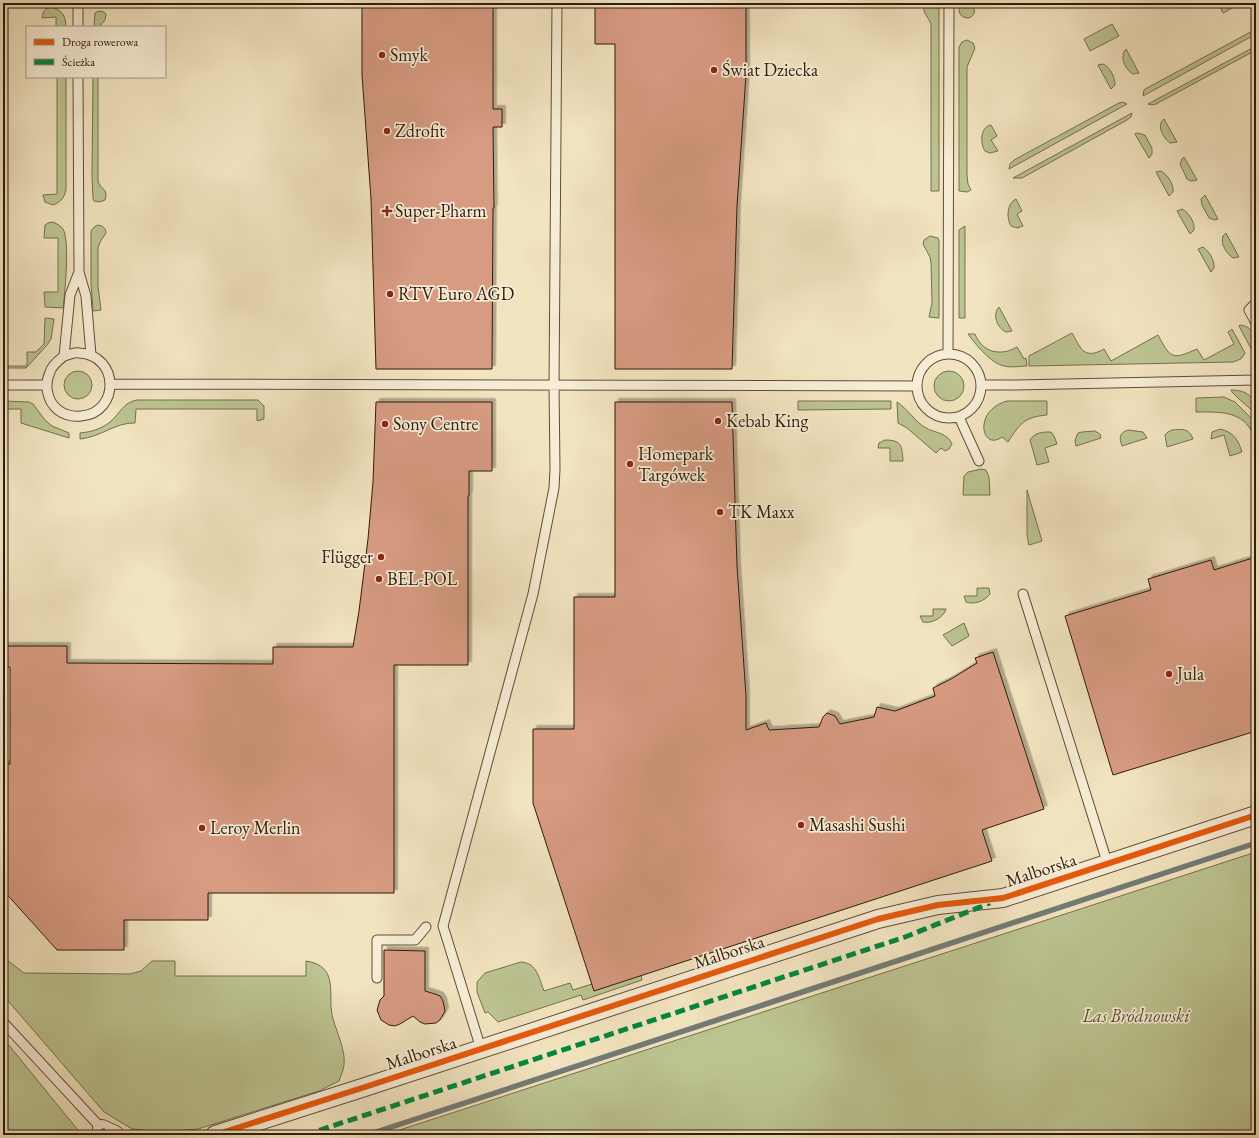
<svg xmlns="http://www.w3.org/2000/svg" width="1259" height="1138" font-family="'EB Garamond',serif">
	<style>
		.green { fill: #bcc491; stroke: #76704e }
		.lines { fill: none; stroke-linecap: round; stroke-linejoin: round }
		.stream { stroke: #737c76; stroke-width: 5.5 }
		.building { fill: #d79b82; stroke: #2f1b0c; filter: url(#shadow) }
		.service-casing { stroke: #604d39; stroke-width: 11 }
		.minor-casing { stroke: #604d39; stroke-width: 20 }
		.service { stroke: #f7edd6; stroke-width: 9 }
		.minor { stroke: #f7edd6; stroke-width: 18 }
		.quiet { stroke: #00873e; stroke-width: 5; stroke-dasharray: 10 5; stroke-linecap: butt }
		.cycleway-casing { stroke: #f7edd6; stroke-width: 8 }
		.cycleway { stroke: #e8590c; stroke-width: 6 }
		.poi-dot { fill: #8f2418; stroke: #f7edd6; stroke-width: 1.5 }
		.labels { text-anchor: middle; stroke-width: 3.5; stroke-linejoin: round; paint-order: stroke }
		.poi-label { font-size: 18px; fill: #2f1b0c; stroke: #f7edd6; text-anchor: start }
		.street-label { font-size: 18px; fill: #2f1b0c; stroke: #f7edd6 }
		.park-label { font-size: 18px; font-style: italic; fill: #594e34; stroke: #f7edd6 }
	</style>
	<defs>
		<filter id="shadow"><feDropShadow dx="3.5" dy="-3.5" stdDeviation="0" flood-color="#0004"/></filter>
	</defs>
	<rect width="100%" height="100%" fill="#f2e4c0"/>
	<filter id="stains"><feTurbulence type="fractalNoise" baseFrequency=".005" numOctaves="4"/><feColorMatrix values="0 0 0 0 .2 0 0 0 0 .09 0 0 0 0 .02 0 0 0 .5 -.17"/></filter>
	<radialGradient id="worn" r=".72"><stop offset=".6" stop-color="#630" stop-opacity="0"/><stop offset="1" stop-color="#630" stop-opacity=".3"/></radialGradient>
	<path class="green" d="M926 3H937L939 8V191H931V24C928 16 920 11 926 3Z
		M959 3H971C976 9 976 16 968 18 958 17 959 11 959 3Z
		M1218 3H1241L1223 13Z
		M51 7C62 10 66 16 66 27H56V17L42 18C43 11 44 9 51 7Z
		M99 11 104 12 106 14 105 20 99 27H94L95 13Z
		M1112 24 1119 36 1090 51 1084 39Z
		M1256 29V34L1143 96 1144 90 1147 88Z
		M967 40 973 43 975 48 967 67V175L968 184 971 190 967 192 959 191V47L962 42Z
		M1256 46V50L1156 104 1152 105 1148 104Z
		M1126 49 1139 73 1133 74C1125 69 1119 57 1126 49Z
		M1103 64C1110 67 1115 77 1115 85L1111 89 1098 65Z
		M57 77H66V190C64 198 61 202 53 205L45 202 43 195 57 194Z
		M93 77H98V181C100 190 109 188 105 200L99 202 94 201 93 198 92 177Z
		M1123 102 1127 104 1009 169 1010 164 1014 160 1119 103Z
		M1132 113 1131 117 1127 120 1022 178H1013Z
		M1164 119 1177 142 1170 143C1163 138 1156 125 1164 119Z
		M991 125 997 136 991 140 998 151 990 153 985 151C980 143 980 127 991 125Z
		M1137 133 1145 135 1152 148V154L1149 158 1135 134Z
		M1184 157 1197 180 1191 181 1187 179 1180 164 1182 159Z
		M1161 171C1168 175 1174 185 1173 192L1169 196 1156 172Z
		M1205 195 1218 219 1215 220 1209 218 1202 205 1201 199Z
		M1016 199 1022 211 1017 214 1023 226 1017 228 1011 226C1006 218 1007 203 1016 199Z
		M1182 209C1189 212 1195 223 1194 230L1190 234 1177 211Z
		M53 222C57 224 61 226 63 229 70 240 65 293 63 308L45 307 44 292H58V238H44L45 225 48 223Z
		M98 225C103 226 106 228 106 233L100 242 98 248V286L101 310 93 311 91 283V231L94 227Z
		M965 226V318H959V230Z
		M1226 233 1239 257 1233 258C1227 254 1220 244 1223 236Z
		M930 236 938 238 939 241V318L929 317 932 303 931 263 930 257 923 244 924 240Z
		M1203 247C1209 251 1215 261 1214 268L1211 272 1198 249Z
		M999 307 1012 331 1006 332C997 328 992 314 999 307Z
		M45 318 54 319 51 339 47 345 26 368H3V376V366H27V352H36L44 344Z
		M1240 325C1255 326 1259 344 1255 356L1239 326Z
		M1232 329 1245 353 1241 359 1233 362 1029 366V356L1072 333C1081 349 1084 360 1104 349L1111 361 1158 335C1171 359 1172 360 1197 349L1204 360 1234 344 1228 332Z
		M968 334H975C982 352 1000 357 1017 347L1024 359 1026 358 1027 366C1019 366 1011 368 1004 366 992 364 975 344 968 334Z
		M64 385a14 14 0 1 1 28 0a14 14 0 1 1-28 0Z
		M934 386a15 15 0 1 1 30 0a15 15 0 1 1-30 0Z
		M1231 390C1247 390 1256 397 1256 414 1251 409 1232 394 1231 390Z
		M1224 397 1235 402 1256 423V434L1253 435C1244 410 1218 412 1196 412V398Z
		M137 400H258L264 406V419L257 421V409H136L135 423C116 422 101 437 80 439V433C91 432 101 429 110 422 121 413 122 403 137 400Z
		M3 401 29 402 33 404 45 420 52 426 69 433V438L21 423V409H3Z
		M798 401H891V409L798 410Z
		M1007 401H1047V415C1025 417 1020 423 1008 442L1002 437C982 452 972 411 1007 401Z
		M897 402C908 409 915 422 926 428 935 433 948 433 952 444L949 449 945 451 941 448 936 453 907 428 898 423Z
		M1220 429C1233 432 1238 439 1242 452L1230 456 1224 435 1211 439 1212 432Z
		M1128 430 1143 432 1147 438 1122 446C1119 438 1119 433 1128 430Z
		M1172 430C1182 429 1189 428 1193 439L1167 447 1165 435 1168 432Z
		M1095 431 1100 434 1101 438 1076 446 1075 440 1078 433 1082 432Z
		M1051 432 1054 436 1057 444 1045 448 1049 462 1037 465 1030 440C1035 432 1043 432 1051 432Z
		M885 440C902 440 902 446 903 461H890V448H878L879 443Z
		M981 469 986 470 989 477 990 495H963L964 476 968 472Z
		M1027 490 1042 541 1029 545 1027 535Z
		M977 588H989L990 594C985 601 974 605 966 602L964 596H977Z
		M933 609H946C944 617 932 624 923 622L920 616H933Z
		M964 623 969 636 952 646 943 635Z
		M1256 852V1135H384Z
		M3 957 24 973 130 974 141 971 152 961H175V976H306V961C339 966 328 993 332 1015 336 1032 348 1053 343 1070 342 1074 340 1077 339 1081L319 1091 198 1129 162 1132 132 1129 104 1112 3 995Z
		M521 962C537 963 539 978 544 991L570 983 573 990 592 984 641 975 642 980 583 1000 581 995 498 1022 488 1012 485 1013 477 992V982L485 973Z
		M3 1038 82 1135H3Z"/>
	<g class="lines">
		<path class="stream" d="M367 1135 1256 843"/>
	</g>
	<path class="building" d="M362 3H493V109H502V127H493L494 208H493L492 369H376L371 199 362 75Z
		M596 3H746V75L737 206 732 369H615V44H595V6H596Z
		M376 402H492V471H469V496H468V665H394V893H208V920H124V950H57L3 890V764H10V667H3V646H67V663L273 664V647H353L359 611 368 539 373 482Z
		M615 402H732L737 566 746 696V730L766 723 769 730 819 727 823 717 827 713 835 716 840 724 874 717 877 707 895 711 935 696 933 688 951 679 977 663 975 658 993 652 1044 809 982 830 992 861 594 991 533 803V729H574V597H615Z
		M1256 557V731L1113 775 1065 616 1151 590 1148 579 1211 560 1214 570Z
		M384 950 425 951V991L435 994 440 996 443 1001 445 1011 440 1020 436 1023 425 1024 420 1022 413 1016 400 1024 395 1026 389 1025 381 1020 377 1010 380 1000 384 996Z"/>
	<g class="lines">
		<g class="service-casing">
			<path id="service" d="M78 27V3
				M78 77 79 272 86 296 91 355
				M1256 303 1249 310 1256 323
				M917 386a32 32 0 1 1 64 0a32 32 0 1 1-64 0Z
				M948 354 949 3
				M64 356C69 355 74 352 79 353 120 355 120 413 81 416 73 417 65 415 58 410 47 401 44 385 50 372 52 365 59 360 64 356L70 295 79 272
				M110 384 917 386
				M3 385H46
				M981 385H1014L1256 380
				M959 417 979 461
				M1023 594 1108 865
				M377 978V940H415L426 927
				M3 1022 102 1129
				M481 1049 443 926 533 594 554 488 555 469 554 385 557 3"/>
		</g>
		<g class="minor-casing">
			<path id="minor" d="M102 1129 115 1135
				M215 1135 365 1087 878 919 938 905 1003 898 1256 815"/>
		</g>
		<use href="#service" class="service"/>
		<use href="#minor" class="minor"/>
		<path class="quiet" d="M102 1129 105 1135
			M305 1135 905 937 990 903"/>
		<g class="cycleway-casing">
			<path id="cycleway" d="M215 1135 365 1087 878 919 938 905 1003 898 1256 815"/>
		</g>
		<use href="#cycleway" class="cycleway"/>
	</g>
	<g class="poi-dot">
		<circle cx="382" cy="55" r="4"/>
		<circle cx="714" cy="70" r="4"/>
		<circle cx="387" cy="131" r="4"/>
		<path d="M385 205h4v4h4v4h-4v4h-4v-4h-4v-4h4z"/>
		<circle cx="390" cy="294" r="4"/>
		<circle cx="718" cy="421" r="4"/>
		<circle cx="385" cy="424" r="4"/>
		<circle cx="630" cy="464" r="4"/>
		<circle cx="720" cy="512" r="4"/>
		<circle cx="381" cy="557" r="4"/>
		<circle cx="379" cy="579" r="4"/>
		<circle cx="1169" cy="674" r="4"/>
		<circle cx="801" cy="825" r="4"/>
		<circle cx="202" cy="828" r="4"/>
	</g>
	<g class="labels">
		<g class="poi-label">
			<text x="390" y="61">Smyk</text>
			<text x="722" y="76">Świat Dziecka</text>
			<text x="395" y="137">Zdrofit</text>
			<text x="395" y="217">Super-Pharm</text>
			<text x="398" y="300">RTV Euro AGD</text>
			<text x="726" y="427">Kebab King</text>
			<text x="393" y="430">Sony Centre</text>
			<text x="638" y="460">Homepark<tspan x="638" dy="21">Targówek</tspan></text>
			<text x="728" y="518">TK Maxx</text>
			<text x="373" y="563" text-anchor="end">Flügger</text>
			<text x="387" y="585">BEL-POL</text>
			<text x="1177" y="680">Jula</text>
			<text x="809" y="831">Masashi Sushi</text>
			<text x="210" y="834">Leroy Merlin</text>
		</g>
		<g class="street-label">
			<text transform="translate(1041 870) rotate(-18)" y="6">Malborska</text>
			<text transform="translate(729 952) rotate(-18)" y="6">Malborska</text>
			<text transform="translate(421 1053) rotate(-18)" y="6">Malborska</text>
		</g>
		<g class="park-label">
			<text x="1136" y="1022">Las Bródnowski</text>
		</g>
	</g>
	<rect width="1259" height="1138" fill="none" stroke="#f2e4c0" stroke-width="16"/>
	<rect x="4" y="4" width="1251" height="1130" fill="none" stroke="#2f1b0c" stroke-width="2"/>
	<rect x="8" y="8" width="1243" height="1122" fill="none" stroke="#2f1b0c"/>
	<rect x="26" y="26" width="140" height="52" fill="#f7edd6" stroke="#a79985"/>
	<rect x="34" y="39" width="20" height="6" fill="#e8590c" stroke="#a79985"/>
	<text x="62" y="46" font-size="12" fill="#2f1b0c">Droga rowerowa</text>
	<rect x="34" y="59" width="20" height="6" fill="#00873e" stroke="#a79985"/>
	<text x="62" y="66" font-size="12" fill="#2f1b0c">Ścieżka</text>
	<rect width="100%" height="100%" filter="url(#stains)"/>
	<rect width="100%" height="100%" fill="url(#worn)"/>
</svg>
